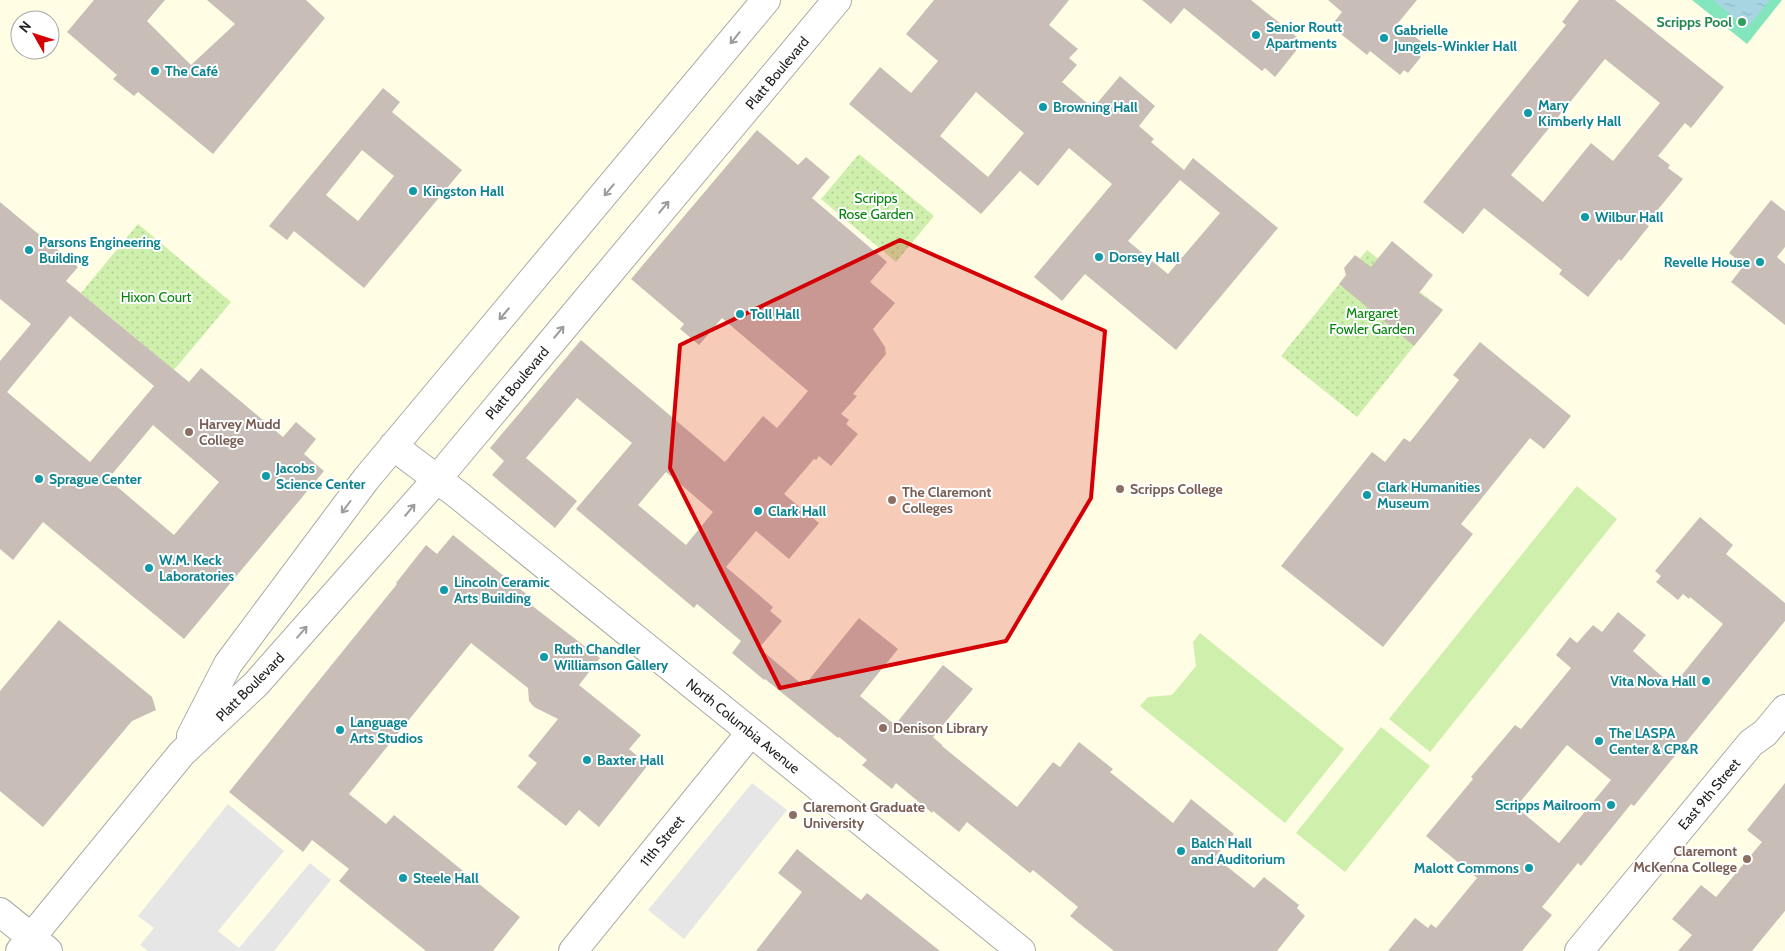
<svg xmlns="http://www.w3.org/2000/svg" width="1785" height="951" font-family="Cabin,sans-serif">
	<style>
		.education { fill: #fffee5; fill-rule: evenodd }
		.grass { fill: #cfefac }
		.garden { fill: url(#garden-dots) }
		.pitch { fill: #83e5bc }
		.parking { fill: #e6e6e6 }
		.water { fill: url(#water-ripples) }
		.building { fill: #c8beb7; fill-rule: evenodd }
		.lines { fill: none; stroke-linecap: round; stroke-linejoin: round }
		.minor-casing { stroke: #a9a9a9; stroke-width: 30 }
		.minor { stroke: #fff; stroke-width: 28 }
		.oneway { stroke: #9c9c9c }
		.marked { fill: #d40006; fill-opacity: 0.2; stroke: #d40006; stroke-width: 4; stroke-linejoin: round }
		.leisure-dot { fill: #2e9e5b; stroke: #fff; stroke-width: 2 }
		.culture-dot { fill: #0f9aa8; stroke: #fff; stroke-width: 2 }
		.education-dot { fill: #8d6e63; stroke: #fff; stroke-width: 2 }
		.labels { text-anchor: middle; stroke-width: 4; stroke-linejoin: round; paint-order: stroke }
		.leisure-label { font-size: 14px; font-weight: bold; fill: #27864d; stroke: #fff; text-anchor: end }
		.culture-label { font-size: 14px; font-weight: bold; fill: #0d838f; stroke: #fff; text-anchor: start }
		.street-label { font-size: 14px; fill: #222; stroke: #fff }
		.park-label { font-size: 14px; fill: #06850c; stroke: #fff }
		.education-label { font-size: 14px; font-weight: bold; fill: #785e54; stroke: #fff; text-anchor: start }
	</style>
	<defs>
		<pattern id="garden-dots" width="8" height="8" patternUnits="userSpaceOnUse" patternTransform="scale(1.25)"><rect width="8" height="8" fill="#cfefac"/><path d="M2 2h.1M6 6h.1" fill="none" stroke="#b1cd94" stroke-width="1.8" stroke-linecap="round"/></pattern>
		<pattern id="water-ripples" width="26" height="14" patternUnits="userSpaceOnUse" patternTransform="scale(1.25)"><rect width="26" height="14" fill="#a7d6e2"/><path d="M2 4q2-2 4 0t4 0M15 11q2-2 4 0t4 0" fill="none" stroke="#8fb7c2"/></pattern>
	</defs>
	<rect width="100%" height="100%" fill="#f3efe8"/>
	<path class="education" d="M0 0H1785V951H0ZM20 20H50V50H20Z"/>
	<path class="grass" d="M1577 486 1617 519 1430 752 1389 719Z
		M1200 633 1344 749 1285 823 1140 706 1148 697 1172 695 1196 666 1193 642Z
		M1381 727 1430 766 1345 872 1296 833Z"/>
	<path class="garden" d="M859 154 934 216 896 262 821 199Z
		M138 224 231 302 174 370 81 293Z
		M1367 250 1443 310 1357 417 1281 356Z"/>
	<path class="pitch" d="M1692 0H1782L1747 44Z"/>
	<path class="parking" d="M752 783 787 810 684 939 648 910Z
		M228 804 284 851 218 931 239 948 310 863 331 880 274 951H148L140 945 154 928 138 916Z"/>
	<path class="water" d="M1713 0H1770L1747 28Z"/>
	<path class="building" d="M94 0H165L147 21 191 65 235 24 207 0H306L325 18 213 154 138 92 134 96 113 79 117 75 67 32Z
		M934 0H1069L1049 25 1078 49 1069 58 1077 65 1062 82 1093 108 1120 76 1155 106 1139 126 1154 139 1151 142 1184 170 1193 158 1278 228 1176 350 1085 274 1062 301 1034 277 1112 184 1069 148 1038 186 1020 171 981 214 849 104 880 67 911 93 938 61 906 34ZM976 92 1024 133 988 177 940 136ZM1180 180 1220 213 1168 274 1128 241Z
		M1142 0H1251L1303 42 1275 77 1265 68 1262 71 1184 8 1171 24Z
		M1328 0H1417L1398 23 1423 43 1417 54 1421 57 1408 73 1404 70 1400 75 1370 51 1367 55 1331 26 1342 12Z
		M1579 0H1615L1724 87 1691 128 1685 123 1658 156 1670 165 1668 168 1683 179 1646 224 1649 226 1621 261 1619 259 1588 297 1559 274 1562 270 1484 208 1463 234 1423 202 1566 25 1562 22ZM1605 59 1660 103 1613 161 1591 143 1543 202 1511 175Z
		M383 88 400 102 392 112 462 170 364 288 294 231 287 240 269 226ZM362 150 394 176 358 221 326 195Z
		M757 130 798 165 806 157 830 177 812 198 887 262 870 282 895 303 873 329 885 347 886 354 853 394 857 396 841 414 849 420 846 424 858 434 831 466 819 456 816 460 814 459 784 494 819 523 789 559 756 531 726 567 773 607 770 611 782 621 759 648 804 686 859 618 898 649 860 696 895 725 943 665 973 689 933 737 942 745V746L1017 807 1053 762 1060 767 1079 742 1113 769 1110 772 1173 823 1191 799 1234 834 1215 857 1254 888 1264 877 1299 905 1297 908 1305 916 1277 951H1114L1070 916 1078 907 1033 870 1030 873 967 822 959 832 933 811 932 813 896 783 892 789 862 765 867 760 839 737 838 738 765 679 764 680 732 653 741 641 697 604 694 608 576 509 632 443 577 398 526 458 577 501 555 528 492 475 504 461 490 448 581 340 725 462 763 416 777 428 808 391 722 318 699 345 680 329 684 324 631 279ZM666 472 713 512 686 545 638 505Z
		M1771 200 1785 211V247L1777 257 1785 264V325L1731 282 1742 268 1736 264 1739 261 1729 253Z
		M0 202 78 267 66 281 189 382 201 368 283 437 296 422 316 439 304 454 324 471 184 639 43 522 13 560 0 549V361L31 324 0 299ZM70 316 154 386 90 462 7 392ZM153 425 219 482 174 535 108 479Z
		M1392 241 1433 275 1419 293 1443 310 1414 346 1339 284 1346 275 1344 268 1355 255 1371 267Z
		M1480 342 1571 416 1544 449 1530 438 1461 524 1473 534 1383 647 1281 566 1372 452 1385 462 1404 438 1410 442 1459 380 1453 375Z
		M1700 517 1733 545 1726 554 1785 603V621L1634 806 1631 804 1581 866 1578 863 1542 907 1552 915 1522 951H1388L1415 918 1428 928 1431 924 1436 928 1477 878 1426 836 1473 779 1471 777 1515 725 1521 729 1571 668 1556 655 1570 637 1577 643 1593 625 1602 632 1618 612 1646 635 1633 651 1673 686 1723 624 1690 597 1689 599 1683 594 1678 600 1656 582 1661 576 1655 571ZM1567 745 1611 780 1559 843 1516 807Z
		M453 535 530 597 526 601 600 658 579 685 641 735 629 749 648 765 599 827 579 810 566 826 517 787 537 763 528 756 558 719 534 707 529 701 528 688 471 643 349 794 386 824 394 815 520 917 493 951H426L339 881 349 869 312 840 303 852 229 792 397 584 396 583 426 545 437 554Z
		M59 620 152 697 156 710 132 721 43 827 0 791V691Z
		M1785 783V911L1752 951H1678L1692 935 1672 919 1701 885 1716 897 1762 842 1747 830Z
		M797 849 861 900 867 893 940 951H756L802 892 778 873Z"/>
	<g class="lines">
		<g class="minor-casing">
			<path id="minor" d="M393 446 457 494 1021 951
				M191 736 228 664 366 479 766 0
				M0 912 48 951
				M20 951 182 753 256 684 437 479 837 0
				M573 951 751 732
				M1579 951 1751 743 1765 733 1785 709"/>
		</g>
		<use href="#minor" class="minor"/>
	</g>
	<defs><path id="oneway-shaft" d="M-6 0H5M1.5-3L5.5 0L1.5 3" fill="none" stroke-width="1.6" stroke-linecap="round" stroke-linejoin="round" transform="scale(1.25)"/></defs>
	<g class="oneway">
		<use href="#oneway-shaft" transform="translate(735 38) rotate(129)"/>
		<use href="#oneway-shaft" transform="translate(609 190) rotate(130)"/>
		<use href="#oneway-shaft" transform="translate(664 207) rotate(-50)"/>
		<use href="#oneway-shaft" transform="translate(504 314) rotate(130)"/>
		<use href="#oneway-shaft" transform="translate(559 332) rotate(-50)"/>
		<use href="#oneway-shaft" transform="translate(346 507) rotate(127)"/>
		<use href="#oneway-shaft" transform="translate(410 510) rotate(-50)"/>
		<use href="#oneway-shaft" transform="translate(302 632) rotate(-49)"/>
	</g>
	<path class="marked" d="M900 240 1105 331 1091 498 1006 641 780 688 670 468 680 345Z"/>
	<circle class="leisure-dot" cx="1742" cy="22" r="5"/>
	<g class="culture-dot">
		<circle cx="1256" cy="35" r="5"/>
		<circle cx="1384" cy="38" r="5"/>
		<circle cx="155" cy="71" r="5"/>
		<circle cx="1043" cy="107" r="5"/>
		<circle cx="1528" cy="113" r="5"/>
		<circle cx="413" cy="191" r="5"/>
		<circle cx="1585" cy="217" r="5"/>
		<circle cx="29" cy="250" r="5"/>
		<circle cx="1099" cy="257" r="5"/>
		<circle cx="1760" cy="262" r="5"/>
		<circle cx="740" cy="314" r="5"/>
		<circle cx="266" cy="476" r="5"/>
		<circle cx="39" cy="479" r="5"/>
		<circle cx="1367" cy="495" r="5"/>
		<circle cx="758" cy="511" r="5"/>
		<circle cx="149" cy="568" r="5"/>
		<circle cx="444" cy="590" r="5"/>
		<circle cx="544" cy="657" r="5"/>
		<circle cx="1706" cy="681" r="5"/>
		<circle cx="340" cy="730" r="5"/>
		<circle cx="1599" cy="741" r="5"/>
		<circle cx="587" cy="760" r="5"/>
		<circle cx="1611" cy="805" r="5"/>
		<circle cx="1181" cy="851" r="5"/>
		<circle cx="1529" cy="868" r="5"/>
		<circle cx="403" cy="878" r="5"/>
	</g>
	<g class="education-dot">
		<circle cx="189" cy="432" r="5"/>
		<circle cx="1120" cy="489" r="5"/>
		<circle cx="892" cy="500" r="5"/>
		<circle cx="883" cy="728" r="5"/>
		<circle cx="793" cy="815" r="5"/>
		<circle cx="1747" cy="859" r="5"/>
	</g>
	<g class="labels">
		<g class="leisure-label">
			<text x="1732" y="27">Scripps Pool</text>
		</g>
		<g class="culture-label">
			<text x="1266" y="32">Senior Routt<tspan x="1266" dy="16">Apartments</tspan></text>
			<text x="1394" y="35">Gabrielle<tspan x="1394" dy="16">Jungels-Winkler Hall</tspan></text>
			<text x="165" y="76">The Café</text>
			<text x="1538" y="110">Mary<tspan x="1538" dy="16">Kimberly Hall</tspan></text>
			<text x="1053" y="112">Browning Hall</text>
			<text x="423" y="196">Kingston Hall</text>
			<text x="1595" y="222">Wilbur Hall</text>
			<text x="39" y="247">Parsons Engineering<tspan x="39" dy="16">Building</tspan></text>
			<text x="1109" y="262">Dorsey Hall</text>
			<text x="1750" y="267" text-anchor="end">Revelle House</text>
			<text x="750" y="319">Toll Hall</text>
			<text x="276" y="473">Jacobs<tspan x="276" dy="16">Science Center</tspan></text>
			<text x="49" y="484">Sprague Center</text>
			<text x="1377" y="492">Clark Humanities<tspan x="1377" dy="16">Museum</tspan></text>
			<text x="768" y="516">Clark Hall</text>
			<text x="159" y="565">W.M. Keck<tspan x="159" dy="16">Laboratories</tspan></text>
			<text x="454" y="587">Lincoln Ceramic<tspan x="454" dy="16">Arts Building</tspan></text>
			<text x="554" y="654">Ruth Chandler<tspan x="554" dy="16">Williamson Gallery</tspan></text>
			<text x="1696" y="686" text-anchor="end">Vita Nova Hall</text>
			<text x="350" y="727">Language<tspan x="350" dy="16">Arts Studios</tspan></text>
			<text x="1609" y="738">The LASPA<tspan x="1609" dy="16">Center &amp; CP&amp;R</tspan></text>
			<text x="597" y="765">Baxter Hall</text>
			<text x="1601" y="810" text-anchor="end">Scripps Mailroom</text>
			<text x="1191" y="848">Balch Hall<tspan x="1191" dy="16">and Auditorium</tspan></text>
			<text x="1519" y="873" text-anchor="end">Malott Commons</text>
			<text x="413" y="883">Steele Hall</text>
		</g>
		<g class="street-label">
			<text transform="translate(777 73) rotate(-50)" y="5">Platt Boulevard</text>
			<text transform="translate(517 383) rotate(-50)" y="5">Platt Boulevard</text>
			<text transform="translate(250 687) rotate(-45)" y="5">Platt Boulevard</text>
			<text transform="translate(743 726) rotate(39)" y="5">North Columbia Avenue</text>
			<text transform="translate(1709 794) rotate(-50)" y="5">East 9th Street</text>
			<text transform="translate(662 841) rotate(-51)" y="5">11th Street</text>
		</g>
		<g class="park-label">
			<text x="876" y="203">Scripps<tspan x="876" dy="16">Rose Garden</tspan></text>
			<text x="156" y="302">Hixon Court</text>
			<text x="1372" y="318">Margaret<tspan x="1372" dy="16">Fowler Garden</tspan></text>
		</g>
		<g class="education-label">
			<text x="199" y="429">Harvey Mudd<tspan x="199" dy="16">College</tspan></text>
			<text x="1130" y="494">Scripps College</text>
			<text x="902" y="497">The Claremont<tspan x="902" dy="16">Colleges</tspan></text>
			<text x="893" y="733">Denison Library</text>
			<text x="803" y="812">Claremont Graduate<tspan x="803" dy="16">University</tspan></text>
			<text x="1737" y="856" text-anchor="end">Claremont<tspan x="1737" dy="16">McKenna College</tspan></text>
		</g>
	</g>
	<g transform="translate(35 35) rotate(309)"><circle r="24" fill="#ffffff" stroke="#a7a7a7"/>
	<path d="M0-4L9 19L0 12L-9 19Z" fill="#d40006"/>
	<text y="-8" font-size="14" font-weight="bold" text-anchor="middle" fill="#222222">N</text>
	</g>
</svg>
